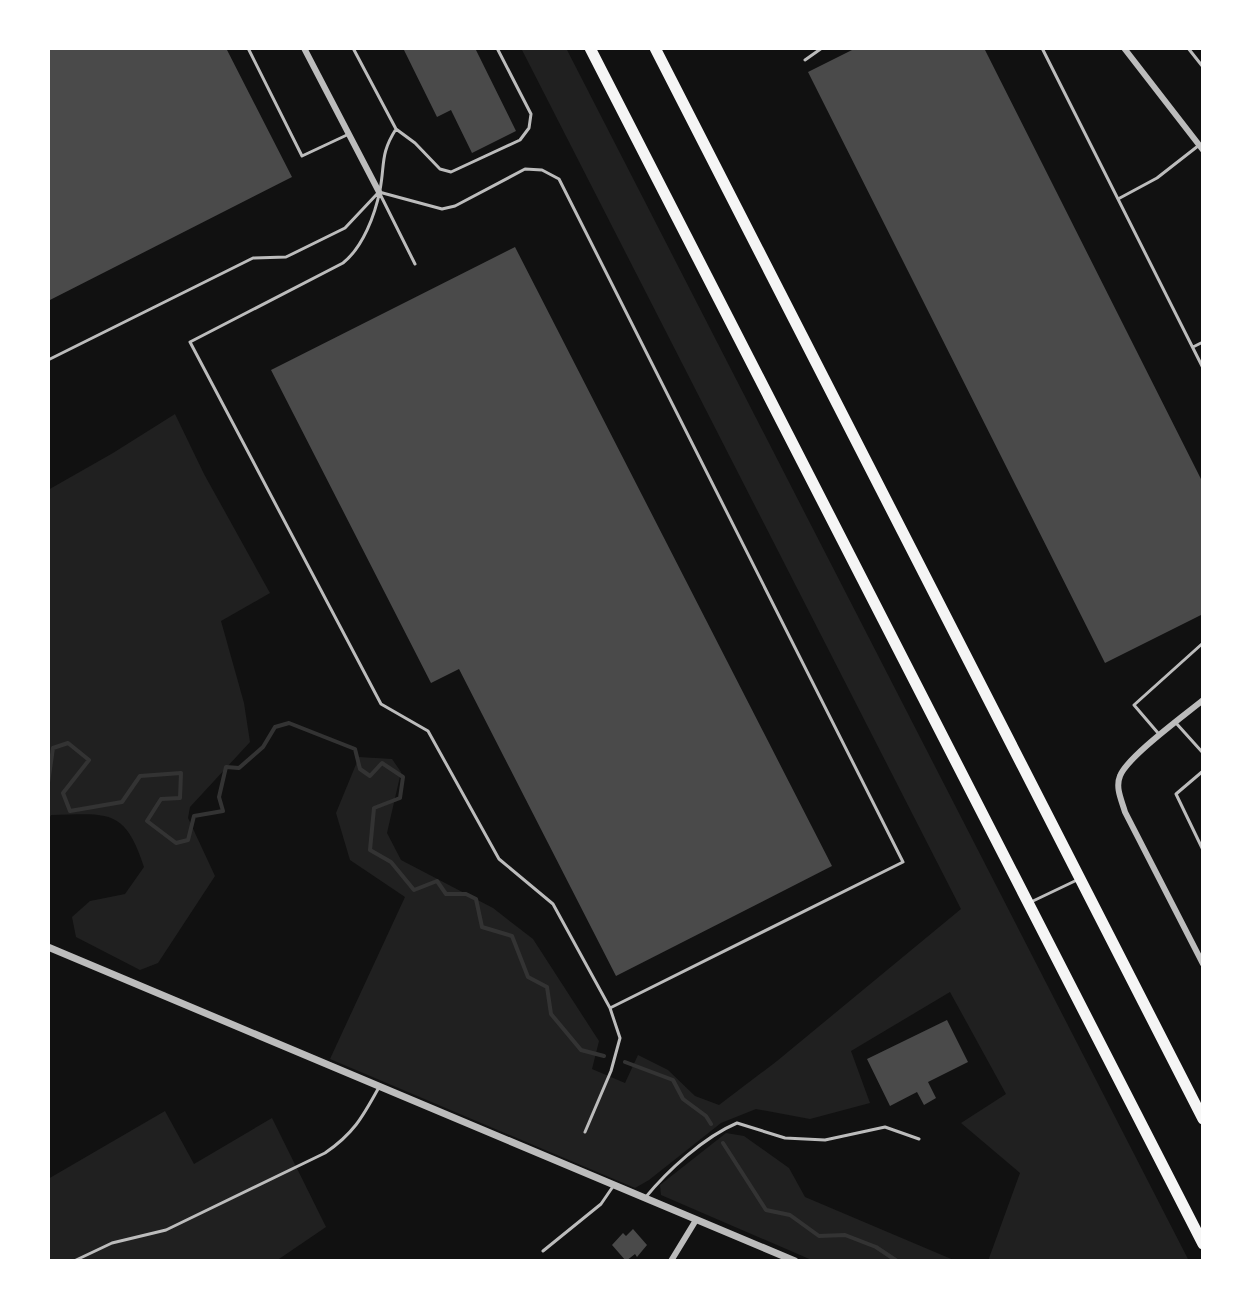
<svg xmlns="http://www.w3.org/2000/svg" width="1251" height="1309" font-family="Figtree,sans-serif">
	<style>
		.green { fill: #202020 }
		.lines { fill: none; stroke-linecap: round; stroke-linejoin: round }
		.stream { stroke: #333; stroke-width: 4 }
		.building { fill: #4a4a4a }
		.service { stroke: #bcbcbc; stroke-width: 3 }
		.minor { stroke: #bcbcbc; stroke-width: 6 }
		.tertiary { stroke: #bcbcbc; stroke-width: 7 }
		.motorway { stroke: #f5f5f5; stroke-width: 11 }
	</style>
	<rect width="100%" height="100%" fill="#111"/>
	<path class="green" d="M521 48H566L1189 1261H988L1020 1173 961 1123 1006 1094 950 992 851 1051 870 1103 810 1119 756 1109 721 1123 649 1180 635 1188 330 1059 405 897 350 860 336 813 359 757 392 759 401 772 387 833 401 860 493 908 533 939 599 1041 592 1069 625 1083 638 1055 668 1070 695 1096 719 1105 777 1061 961 909Z
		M175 414 204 474 270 593 221 621 244 703 250 742 190 807 188 818 215 876 158 963 140 970 76 937 72 917 90 901 125 894 144 867C125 807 107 814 51 815L48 821V490L113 453Z
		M165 1111 194 1164 272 1118 326 1227 276 1261H48V1179Z
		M726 1133 744 1136 789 1168 805 1197 956 1261H814L661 1195 660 1185Z"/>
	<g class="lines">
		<path class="stream" d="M48 783 53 748 68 743 89 760 63 793 70 811 122 802 140 776 181 773 180 798 161 799 147 821 176 843 188 840 194 816 223 811 219 797 226 767 239 768 263 747 275 727 289 723 355 749 360 769 370 776 382 763 403 777 400 798 374 808 370 850 391 862 414 890 437 881 446 894H466L476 899 482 927 512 936 528 977 547 987 551 1014 581 1050 604 1056
			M625 1062 673 1080 683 1099 706 1116 711 1124
			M723 1143 766 1210 790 1215 819 1236 845 1235 876 1247 897 1261"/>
	</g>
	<path class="building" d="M48 48H226L292 177 48 301Z
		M403 48H475L516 131 472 153 451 110 437 117Z
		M856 48H984L1203 483V614L1105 663 808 72Z
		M515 247 832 866 616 976 459 669 431 683 271 370Z
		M947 1020 968 1062 928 1082 936 1098 924 1105 917 1092 890 1106 867 1059Z
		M633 1229 647 1245 637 1257 635 1254 626 1261 612 1245 623 1233 626 1236Z"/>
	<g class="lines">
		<path class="service" d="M248 48 302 156 349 134
			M353 48 396 129 415 143 440 169 451 172 520 140 529 128 531 114 497 48
			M1042 48 1203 368
			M1188 48 1203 67
			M805 60 822 48
			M396 129C380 154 385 164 380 190 375 215 363 247 343 263L190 342 381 704 428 731 499 859 553 904 610 1008
			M379 192 442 209 455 206 525 169 542 170 559 179 903 862 610 1008 620 1038 611 1071 585 1132
			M379 192 415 264
			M1118 199 1157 178 1198 146
			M1193 347 1203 342
			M48 360 253 258 286 257 345 228 377 194
			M1176 723 1203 753
			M1158 733 1134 705 1203 643
			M1203 771 1176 794 1203 850
			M1033 901 1077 880
			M645 1198C667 1171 704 1137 737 1123L785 1138 825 1140 885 1127 919 1139
			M543 1251 601 1204 614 1185
			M74 1261 112 1243 166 1230 325 1153C353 1134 362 1118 378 1089"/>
		<path class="minor" d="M304 48 379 192
			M1124 48 1203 150
			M1203 700C1185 715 1127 757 1120 776 1115 788 1122 801 1125 812L1203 964
			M671 1261 696 1220"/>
		<path class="tertiary" d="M48 947 795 1261"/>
		<path class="motorway" d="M590 48 1203 1244
			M655 48 1203 1119"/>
	</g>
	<rect width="1251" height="1309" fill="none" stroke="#ffffff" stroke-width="100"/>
</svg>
